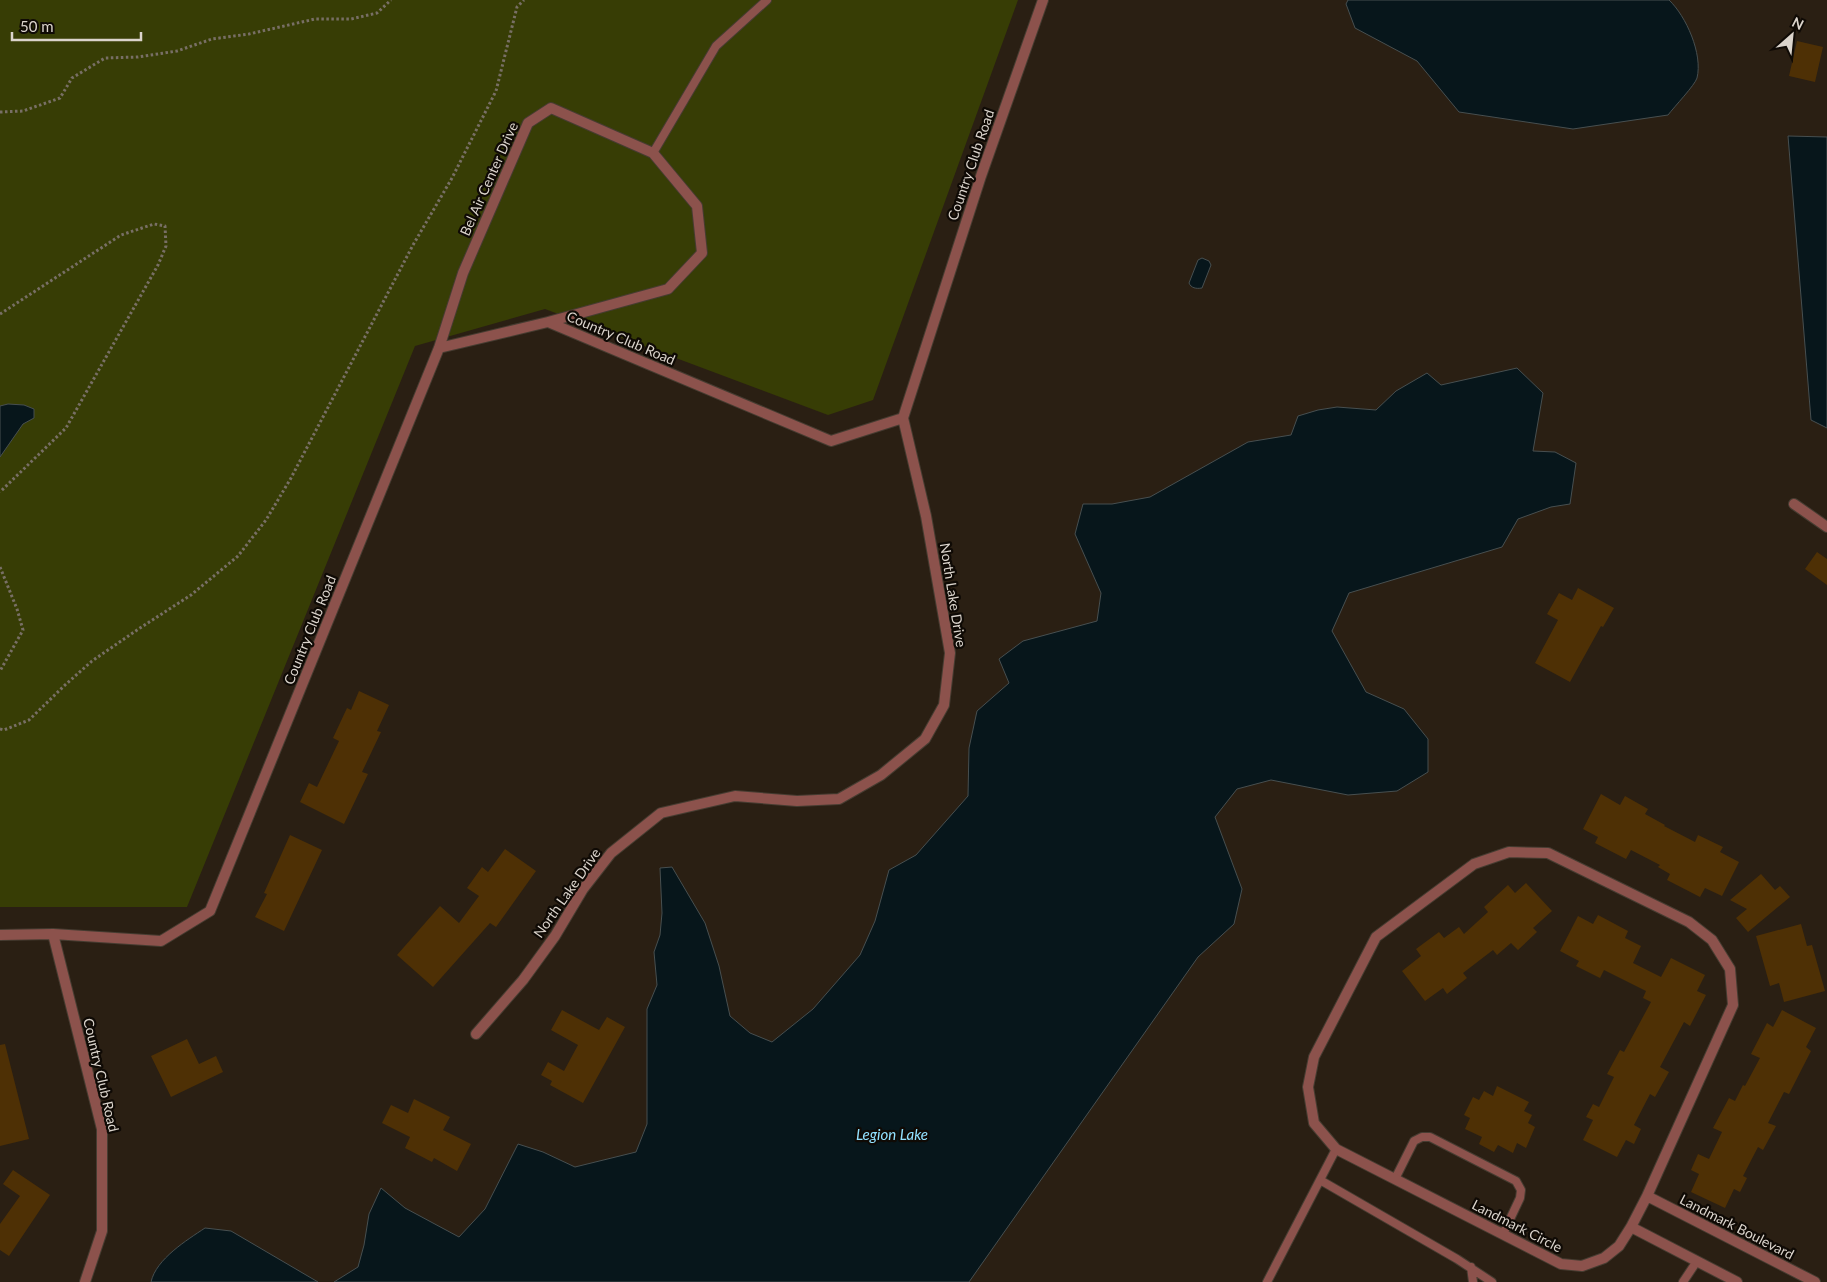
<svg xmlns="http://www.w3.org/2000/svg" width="1827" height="1282" font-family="Lato,sans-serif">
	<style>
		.green { fill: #373d05 }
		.water { fill: #07161b; stroke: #474f50 }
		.building { fill: #4e3005 }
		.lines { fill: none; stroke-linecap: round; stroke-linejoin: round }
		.service-casing { stroke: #463c31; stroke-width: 10 }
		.minor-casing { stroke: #463c31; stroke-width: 12 }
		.path { stroke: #786f65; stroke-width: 3; stroke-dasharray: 2.5 2.5; stroke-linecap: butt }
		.service { stroke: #8c524c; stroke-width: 8 }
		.minor { stroke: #8c524c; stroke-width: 10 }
		.labels { text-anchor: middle; stroke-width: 4.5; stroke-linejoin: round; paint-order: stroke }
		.street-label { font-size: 14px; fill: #dbd4cc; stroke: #0f0a05 }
		.water-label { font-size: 15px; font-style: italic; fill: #92e1ff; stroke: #0f0a05 }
	</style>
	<rect width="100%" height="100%" fill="#2a1f13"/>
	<path class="green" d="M0 0H1018L873 400 828 415 545 309 415 346 187 907H0Z"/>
	<path class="water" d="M1348 0H1669C1686 16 1703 54 1697 78 1695 85 1674 107 1668 115L1573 129 1459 112 1417 61 1355 28 1346 4Z
		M1788 136 1827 137V428L1811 420Z
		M1202 258 1209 261 1211 265 1202 288C1196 289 1191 288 1189 283L1198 260Z
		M1517 368 1543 393 1533 451 1555 452 1576 463 1570 504 1551 507 1518 519 1502 547 1349 593 1332 631 1366 692 1404 709 1428 739V772L1397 791 1348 795 1271 780 1237 789 1215 817 1242 889 1234 924 1198 957 969 1282H334L358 1267 364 1245 369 1214 381 1188 405 1208 459 1237 485 1209 518 1144 543 1152 575 1167 636 1152 647 1124V1009L657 985 654 952 660 935 662 913 660 868 672 867 705 923 719 966 730 1016 750 1033 772 1042 813 1009 860 955 875 921 889 870 916 855 968 796 969 748 977 711 1009 683 999 659 1023 641 1097 621 1101 593 1075 534 1083 504H1112L1150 497 1248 442 1291 435 1298 416 1318 410 1337 407 1376 410 1396 391 1427 373 1441 385Z
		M8 404 24 405 34 409V418L23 424 0 457V406Z
		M205 1228 231 1231 318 1282H151C156 1259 187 1240 205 1228Z"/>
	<path class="building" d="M1797 41 1823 47 1815 82 1789 76Z
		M1817 552 1827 559V585L1805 569Z
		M1578 588 1614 608 1603 627 1601 626 1570 682 1535 663 1558 620 1547 614 1559 593 1572 600Z
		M359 691 389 705 377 731 381 732 362 772 368 774 344 824 300 802 309 783 317 787 339 741 333 738 347 708 351 710Z
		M1601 794 1620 805 1625 796 1648 809 1645 814 1665 825 1664 826 1695 842 1698 835 1723 847 1720 852 1739 862 1722 896 1705 888 1700 897 1667 880 1670 874 1658 867 1660 865 1631 850 1626 859 1595 843 1598 837 1583 829Z
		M290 835 322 850 284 931 255 917 267 894 264 893Z
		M505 849 536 871 496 927 490 923 433 987 397 955 440 906 459 923 479 896 467 888 482 867 488 872Z
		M1761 874 1775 890 1780 886 1790 897 1748 932 1736 918 1747 909 1730 900Z
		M1526 883 1552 911 1533 928 1537 932 1518 950 1511 943 1497 955 1493 950 1463 973 1467 978 1447 994 1443 988 1425 1001 1402 971 1421 956 1416 949 1439 932 1444 938 1459 927 1464 934 1488 912 1484 907 1508 885 1515 893Z
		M1598 915 1628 931 1625 938 1641 946 1633 963 1661 977 1671 958 1705 975 1697 991 1706 995 1690 1026 1684 1022 1660 1067 1669 1072 1655 1097 1650 1094 1634 1125 1641 1129 1634 1144 1626 1140 1617 1157 1583 1140 1593 1120 1586 1117 1593 1104 1599 1107 1614 1077 1607 1074 1620 1050 1624 1052 1651 1002 1643 998 1646 991 1604 970 1600 978 1576 966 1579 961 1560 951 1578 916 1593 924Z
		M1801 924 1807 946 1812 945 1825 991 1784 1002 1779 983 1770 986 1756 936Z
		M562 1010 599 1030 607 1017 625 1027 583 1103 550 1085 552 1081 541 1075 548 1062 564 1071 578 1045 551 1030Z
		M1782 1010 1816 1028 1806 1047 1811 1051 1789 1094 1784 1092 1768 1123 1776 1126 1763 1150 1758 1147 1743 1176 1747 1178 1740 1192 1734 1189 1725 1208 1691 1192 1699 1174 1691 1170 1698 1154 1709 1159 1722 1132 1713 1128 1729 1098 1735 1101 1743 1085 1745 1086 1760 1058 1751 1054 1767 1023 1773 1027Z
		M187 1039 199 1064 216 1056 223 1072 171 1097 151 1056Z
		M5 1044 29 1139 0 1146V1045Z
		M1497 1086 1529 1102 1524 1111 1532 1115 1528 1123 1535 1127 1526 1148 1517 1143 1513 1153 1498 1145 1494 1152 1479 1144 1482 1137 1465 1129 1470 1118 1464 1115 1473 1097 1479 1100 1484 1091 1493 1096Z
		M414 1099 450 1117 443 1130 471 1144 457 1171 434 1158 432 1162 405 1148 410 1137 382 1123 391 1105 408 1113Z
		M13 1170 50 1195 9 1256 0 1250V1224L20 1196 3 1184Z"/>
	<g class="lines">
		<g class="service-casing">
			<path id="service" d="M653 153 716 46 767 0
				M1395 1179 1414 1141 1422 1137H1430L1516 1181 1521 1190 1520 1198 1503 1234
				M1320 1180 1457 1259 1492 1282
				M1471 1267 1473 1282
				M1267 1282 1336 1149
				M1683 1282 1697 1261"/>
		</g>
		<g class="minor-casing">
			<path id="minor" d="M439 348 548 322 831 441 903 418
				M903 418 981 176 1043 0
				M1794 504 1827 527
				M1509 852 1548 853 1689 922 1712 940 1730 969 1733 1005 1647 1196 1631 1227 1619 1246 1604 1258 1582 1266 1561 1264 1336 1149 1314 1123 1308 1087 1314 1057 1376 937 1474 864Z
				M53 934 102 1129V1231L85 1282
				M0 935 53 934 161 941 210 911 439 348 463 273 528 123 551 108 653 153 697 206 702 253 668 289 548 322
				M476 1034 523 980 555 936 583 889 611 853 661 813 735 796 797 801 839 799 881 775 925 739 944 705 950 653 926 516 903 418
				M1647 1196 1815 1282
				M1631 1227 1737 1282"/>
		</g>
		<path class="path" d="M0 112 23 111 60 98 72 78 105 58 138 57 177 51 212 39 249 34 315 19H351L377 13 391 0
			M0 314 121 235 154 224 165 226 166 246 158 265 66 428 0 492
			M0 567 17 609 23 630 0 671
			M0 729 4 730 29 720 64 686 92 661 140 628 191 595 238 556 266 520 291 478 413 245 452 178 496 91 517 7 524 0"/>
		<use href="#service" class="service"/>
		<use href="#minor" class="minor"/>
	</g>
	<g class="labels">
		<g class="street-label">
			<text transform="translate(971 165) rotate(-71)" y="5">Country Club Road</text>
			<text transform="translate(489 179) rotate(-66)" y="5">Bel Air Center Drive</text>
			<text transform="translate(621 338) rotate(23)" y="5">Country Club Road</text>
			<text transform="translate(953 595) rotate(81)" y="5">North Lake Drive</text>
			<text transform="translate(310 630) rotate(-68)" y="5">Country Club Road</text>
			<text transform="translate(567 893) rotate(-55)" y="5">North Lake Drive</text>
			<text transform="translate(101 1075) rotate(77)" y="5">Country Club Road</text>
			<text transform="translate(1517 1226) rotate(27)" y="5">Landmark Circle</text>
			<text transform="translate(1737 1227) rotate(27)" y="5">Landmark Boulevard</text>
		</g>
		<g class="water-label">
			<text x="892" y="1140">Legion Lake</text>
		</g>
	</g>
	<g transform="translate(1792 35) rotate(27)" stroke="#0f0a05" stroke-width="4" paint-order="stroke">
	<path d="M0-4L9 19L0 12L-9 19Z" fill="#dbd4cc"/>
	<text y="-8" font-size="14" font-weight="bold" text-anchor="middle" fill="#dbd4cc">N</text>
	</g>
	<path d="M12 32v8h129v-8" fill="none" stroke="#dbd4cc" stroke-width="2.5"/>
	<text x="20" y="32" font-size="15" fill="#dbd4cc" stroke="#0f0a05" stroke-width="4" paint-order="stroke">50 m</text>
</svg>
